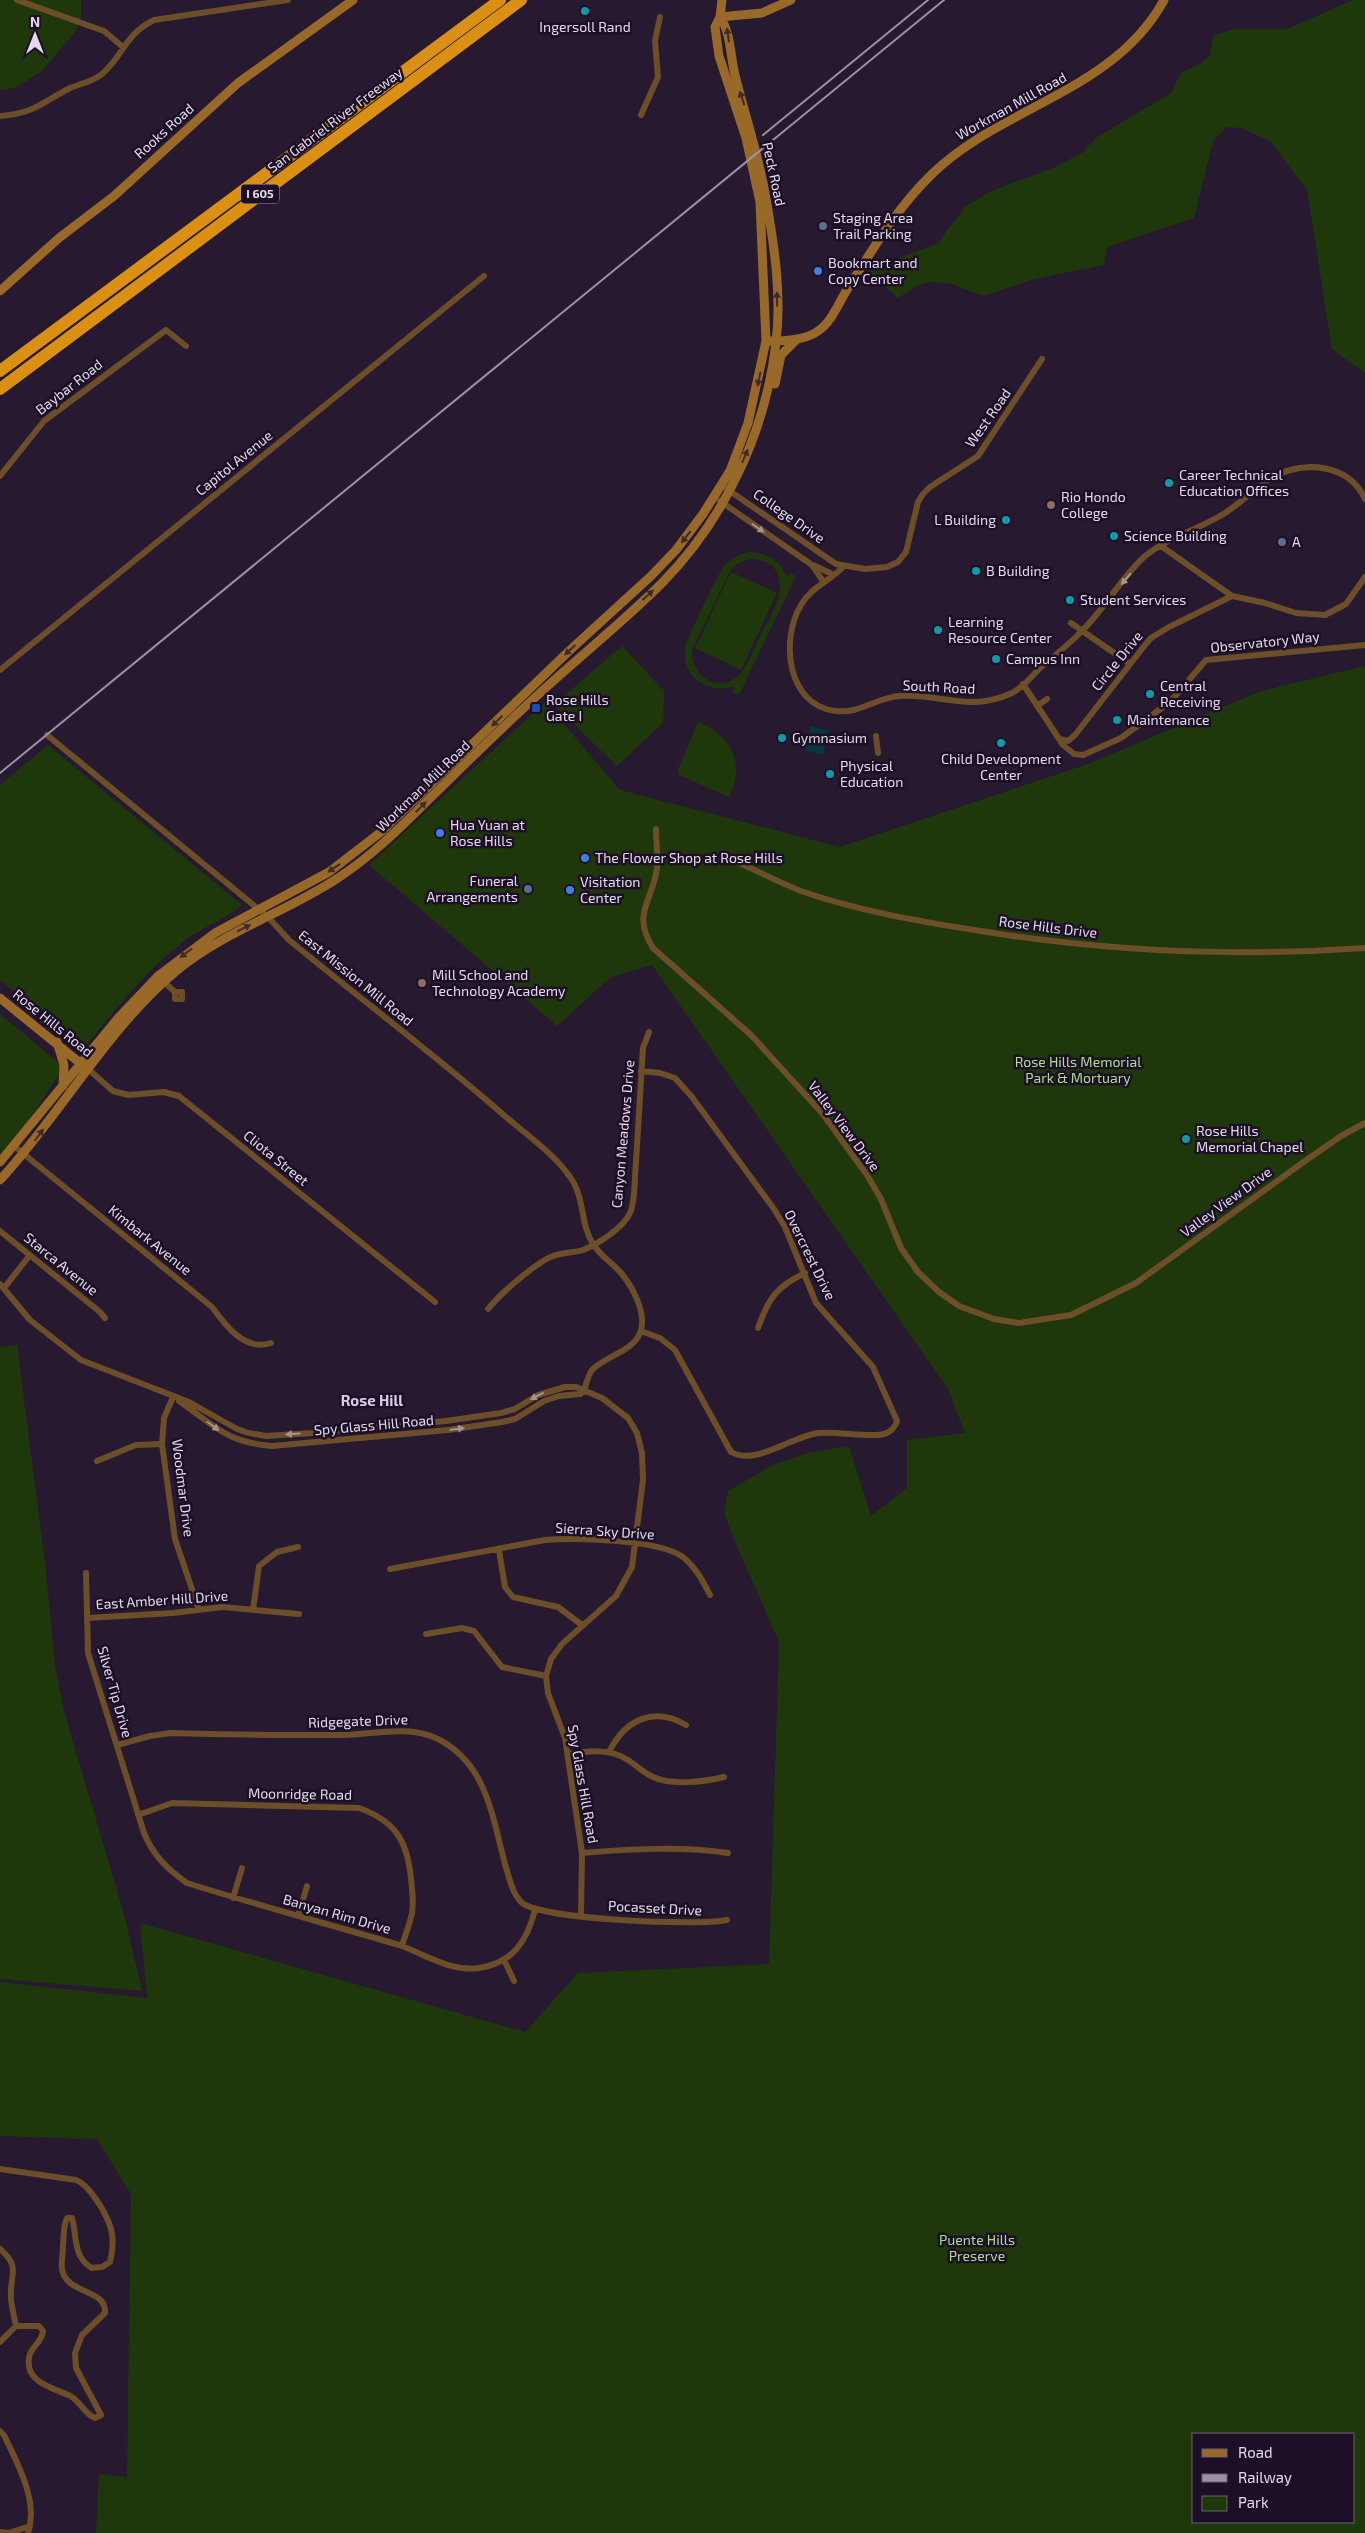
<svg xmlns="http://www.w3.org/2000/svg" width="1365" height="2533" font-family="'Exo 2',sans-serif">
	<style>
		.green { fill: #1f380b; fill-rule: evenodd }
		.water { fill: #063743 }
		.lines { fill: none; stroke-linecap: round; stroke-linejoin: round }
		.street { stroke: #6c4f29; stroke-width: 6 }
		.secondary { stroke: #986928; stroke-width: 9 }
		.highway { stroke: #d99013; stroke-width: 12 }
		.rail { stroke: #9b91a4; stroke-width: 2 }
		.oneway { fill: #412a27 }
		.oneway2 { fill: #a8958a }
		.culture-dot { fill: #0f9aa8; stroke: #1c0f26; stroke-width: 2 }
		.service-dot { fill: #5c6f8a; stroke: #1c0f26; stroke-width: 2 }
		.shop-dot { fill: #3f7fe0; stroke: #1c0f26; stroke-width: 2 }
		.education-dot { fill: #8d6e63; stroke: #1c0f26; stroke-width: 2 }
		.transit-dot { fill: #1a4fb4; stroke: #1c0f26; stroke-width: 2 }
		.labels { text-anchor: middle; stroke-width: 5; stroke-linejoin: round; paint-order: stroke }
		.shield { fill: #1c0f26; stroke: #a79eb0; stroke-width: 1 }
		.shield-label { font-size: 12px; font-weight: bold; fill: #e3dbeb }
		.poi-label { font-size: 14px; fill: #e3dbeb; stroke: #1c0f26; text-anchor: start }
		.street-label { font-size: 14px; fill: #e3dbeb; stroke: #1c0f26 }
		.park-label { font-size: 14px; fill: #aedf8f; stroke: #1c0f26 }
		.neighbourhood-label { font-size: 15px; font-weight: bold; fill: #d9c9e9; stroke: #1c0f26 }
	</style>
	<rect width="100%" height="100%" fill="#261930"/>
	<path class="green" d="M0 0H81V17L76 31 42 71 15 88 0 90Z
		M1353 0H1365V373L1332 349 1307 190 1270 141 1241 128 1227 127 1213 141 1194 218 1107 247 1104 265 1035 279 983 296 952 284 931 282 918 285 898 298 866 270 937 244 965 207 989 192 1055 167 1082 153 1097 137 1171 93 1181 73 1200 64 1210 56 1213 36 1234 29H1287Z
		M747 552C766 552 781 560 787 578L790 573 796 576 739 695 732 692 734 687C709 693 683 680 685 650 686 639 717 576 724 566 730 559 739 555 747 552ZM750 559C759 559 768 561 774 568 790 590 770 615 760 636 754 648 748 667 738 676 717 695 690 674 692 650L730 571 738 563Z
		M731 572 777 593 741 670 695 648Z
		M622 646 664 691 663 723 617 766 558 709V701Z
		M1365 666V2533H96L99 2474 127 2477 131 2194 97 2139 0 2136V1982L147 1998 140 1923 525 2032 578 1973 769 1964 779 1642 733 1537 724 1512 728 1491 773 1465 808 1453 849 1446 871 1516 907 1488V1440L965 1433 948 1389 652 965 611 977 557 1026 369 865 545 702 620 790 840 847 1088 764 1261 691ZM1194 2434H1354V2522H1194Z
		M698 722C731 734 746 764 729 797L679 775 678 769Z
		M48 745 242 905C224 921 201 927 183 942 144 972 114 1012 83 1049L0 980V785Z
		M0 1014 64 1067 30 1119 0 1155Z
		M17 1345 46 1570 55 1666 64 1711 125 1918 142 1991 0 1979V1347Z"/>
	<path class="water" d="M811 726 829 731 823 755 805 750Z"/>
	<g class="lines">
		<path class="street" d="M17 0 104 31 123 47
			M641 115 658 77 655 41 660 17
			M0 116C35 113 41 103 70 88 80 84 94 81 102 74 124 55 124 35 154 20L288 0
			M0 476 44 421 166 330 186 346
			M721 485 836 564 865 569 887 567 898 562 906 552 918 502 923 494 930 487 978 456 1042 359
			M720 501 812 565 823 581
			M1161 546 1232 596
			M813 565 832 574
			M843 567C830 581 811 587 801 605 780 640 787 706 836 711 859 714 876 698 899 696 941 693 969 713 1012 693 1023 688 1032 676 1040 668 1053 657 1068 645 1080 633 1104 610 1120 579 1144 557 1165 539 1196 530 1220 516 1240 505 1254 488 1273 477 1305 460 1349 464 1365 499
			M1071 623 1130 664
			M0 670 484 276
			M1023 684 1063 745 1074 754 1083 755 1121 738 1170 702 1206 660 1365 645
			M1037 706 1047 699
			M47 735 268 917 289 940C358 997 430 1051 498 1110 520 1130 553 1152 570 1177 585 1197 580 1224 593 1244 602 1258 613 1263 622 1274 633 1288 646 1312 641 1330 635 1352 606 1355 592 1370 588 1375 586 1384 584 1391
			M876 736 878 753
			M1059 739 1068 741 1075 735 1145 645 1151 638 1169 627 1232 596 1265 603 1296 613 1325 615 1346 604 1365 577
			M656 829C656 842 658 855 657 868 653 901 631 913 653 948L751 1035 822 1113 867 1175 881 1199 901 1248 918 1272 939 1292 959 1306 994 1319 1019 1323 1071 1315 1136 1283 1298 1166 1341 1136 1365 1123
			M739 863C760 872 780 883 801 891 858 911 922 922 981 931 1109 952 1236 957 1365 948
			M164 982 175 992H182V999H175V992
			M88 1069 113 1091 128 1095 164 1092 179 1096 435 1302
			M641 1071 660 1073 675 1078 692 1097 774 1209 785 1227 816 1303 873 1367 897 1421C895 1428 891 1432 884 1434 871 1438 837 1431 818 1433 790 1437 756 1466 731 1452L675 1350 660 1338 641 1331
			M14 1146 212 1307C225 1325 245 1352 271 1343
			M0 1231 100 1312 105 1318
			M0 1284 30 1320 81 1360 189 1402 237 1429 249 1433 266 1436 312 1433 446 1421 501 1413 515 1409 538 1395 565 1387H576L602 1398 628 1418 637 1433 642 1453 643 1480 632 1567 616 1596 562 1644 551 1659 546 1676 548 1693 565 1738 582 1853 581 1916
			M4 1288 30 1255
			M488 1309C500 1294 535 1263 553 1256 562 1252 573 1253 583 1250 598 1244 623 1228 630 1213 633 1207 633 1200 634 1194L643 1048 649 1032
			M758 1328C768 1299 777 1286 805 1273
			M173 1397 164 1418 162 1444 175 1539 199 1610
			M179 1401C215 1426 226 1442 272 1446L448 1430 502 1422 515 1419 544 1401 559 1396 580 1394 584 1391
			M97 1461 136 1445 162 1444
			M499 1550 505 1587 513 1597 558 1607 582 1625
			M390 1569 545 1540C574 1538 662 1539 684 1558 696 1568 703 1581 710 1595
			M86 1573 88 1653 144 1833C153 1855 167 1869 187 1883 257 1905 328 1924 399 1945 425 1954 450 1972 479 1968 513 1963 527 1941 535 1910
			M253 1610 259 1566 277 1552 298 1547
			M87 1618 173 1613 222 1607 299 1614
			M426 1634 462 1628 474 1631 502 1667 546 1676
			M117 1745 150 1736 171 1733C228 1735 285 1735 342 1735 374 1735 408 1724 438 1739 487 1764 492 1816 505 1864 509 1877 512 1893 521 1902 540 1920 699 1926 727 1920
			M609 1752C625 1720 653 1706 686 1725
			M568 1754C588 1751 610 1748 628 1760 636 1765 643 1772 651 1776 670 1786 703 1782 724 1777
			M138 1815 172 1803 359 1808C395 1821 407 1840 411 1878 412 1889 414 1901 412 1913 410 1924 405 1935 402 1946
			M582 1853C630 1849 681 1846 728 1853
			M233 1898 242 1868
			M298 1916 307 1886
			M504 1960 514 1981
			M0 2169 76 2180C89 2185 104 2210 109 2223 114 2235 113 2250 110 2262L102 2267 92 2268C73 2258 77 2236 72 2218H67C63 2226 64 2237 63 2246 63 2253 61 2262 62 2269 66 2295 107 2288 105 2313L82 2335 75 2353 76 2368 101 2415 95 2418C85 2414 81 2403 72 2397 56 2388 25 2384 29 2358 30 2347 42 2343 43 2331L39 2326H16L0 2342
			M0 2249C22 2268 9 2275 11 2299 12 2308 14 2317 16 2326
			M0 2431 4 2435C17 2463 39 2501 28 2533
			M0 2532 9 2533 30 2526"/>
		<path class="secondary" d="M720 17 762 13 791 0
			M0 291 59 238 114 196 238 83 353 0
			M771 341C786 341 806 340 818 331 832 322 839 302 848 288 873 249 897 208 931 175 1001 106 1114 92 1164 0
			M775 384 781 355 797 339
			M0 998 85 1067
			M57 1042 64 1065 63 1086
			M0 1162 119 1017 158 976 215 933 329 872 381 832 569 651 651 576 676 550 703 514 730 471 748 423 766 341 760 202 746 138 719 56 715 27 720 17 722 0
			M0 1180C60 1115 108 1028 175 972 224 931 285 913 338 878 370 857 397 831 424 804 458 771 492 737 527 705 571 663 619 626 662 583 725 519 766 431 776 342 782 295 774 244 766 199 759 156 745 116 735 75 730 55 731 33 720 17"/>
		<path class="highway" d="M0 371 500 0
			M0 389 521 0"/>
		<path class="rail" d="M763 135 928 0
			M0 773 944 0"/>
	</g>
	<defs><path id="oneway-solid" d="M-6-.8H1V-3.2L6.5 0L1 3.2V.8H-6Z" transform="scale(1.25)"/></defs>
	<g class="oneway">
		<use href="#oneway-solid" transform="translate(728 35) rotate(-98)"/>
		<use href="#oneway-solid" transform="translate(742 98) rotate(-108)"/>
		<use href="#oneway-solid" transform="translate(777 299) rotate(-91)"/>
		<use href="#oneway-solid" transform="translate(759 379) rotate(102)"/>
		<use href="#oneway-solid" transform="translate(745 456) rotate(-67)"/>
		<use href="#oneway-solid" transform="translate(686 537) rotate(128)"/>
		<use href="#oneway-solid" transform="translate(648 595) rotate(-42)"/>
		<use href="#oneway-solid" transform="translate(570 650) rotate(137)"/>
		<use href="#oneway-solid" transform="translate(497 721) rotate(136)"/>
		<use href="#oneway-solid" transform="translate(421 807) rotate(-44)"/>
		<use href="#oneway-solid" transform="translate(334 868) rotate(146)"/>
		<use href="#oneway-solid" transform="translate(244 928) rotate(-26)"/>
		<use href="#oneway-solid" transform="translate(186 953) rotate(143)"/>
		<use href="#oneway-solid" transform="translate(39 1135) rotate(-53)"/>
	</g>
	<g class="oneway2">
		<use href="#oneway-solid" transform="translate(758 528) rotate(35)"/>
		<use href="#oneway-solid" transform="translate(1126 579) rotate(130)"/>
		<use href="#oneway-solid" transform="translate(537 1396) rotate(153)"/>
		<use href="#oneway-solid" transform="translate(213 1426) rotate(37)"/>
		<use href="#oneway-solid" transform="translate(457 1429) rotate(-8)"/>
		<use href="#oneway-solid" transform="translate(293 1434) rotate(177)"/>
	</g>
	<g class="culture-dot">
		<circle cx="585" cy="11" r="5"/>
		<circle cx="1169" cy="483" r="5"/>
		<circle cx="1006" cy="520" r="5"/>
		<circle cx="1114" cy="536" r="5"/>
		<circle cx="976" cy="571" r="5"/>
		<circle cx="1070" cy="600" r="5"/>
		<circle cx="938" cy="630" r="5"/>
		<circle cx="996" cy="659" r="5"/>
		<circle cx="1150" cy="694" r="5"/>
		<circle cx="1117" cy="720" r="5"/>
		<circle cx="782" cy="738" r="5"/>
		<circle cx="1001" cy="743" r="5"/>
		<circle cx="830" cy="774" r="5"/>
		<circle cx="1186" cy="1139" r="5"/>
	</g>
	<g class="service-dot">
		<circle cx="823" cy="226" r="5"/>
		<circle cx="1282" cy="542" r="5"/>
		<circle cx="528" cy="889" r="5"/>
	</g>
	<g class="shop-dot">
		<circle cx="818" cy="271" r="5"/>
		<circle cx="440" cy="833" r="5"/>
		<circle cx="585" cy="858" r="5"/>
		<circle cx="570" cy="890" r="5"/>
	</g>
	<g class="education-dot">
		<circle cx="1051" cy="505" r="5"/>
		<circle cx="422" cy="983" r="5"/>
	</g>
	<rect class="transit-dot" x="531" y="703" width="10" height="10" rx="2.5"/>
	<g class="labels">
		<rect class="shield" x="241" y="184.5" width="38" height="19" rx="4"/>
		<g class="shield-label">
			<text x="260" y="198">I 605</text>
		</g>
		<g class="poi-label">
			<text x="585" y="32" text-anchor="middle">Ingersoll Rand</text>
			<text x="833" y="223">Staging Area<tspan x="833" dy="16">Trail Parking</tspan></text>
			<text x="828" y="268">Bookmart and<tspan x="828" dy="16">Copy Center</tspan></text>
			<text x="1179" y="480">Career Technical<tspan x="1179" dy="16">Education Offices</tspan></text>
			<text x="1061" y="502">Rio Hondo<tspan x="1061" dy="16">College</tspan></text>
			<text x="996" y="525" text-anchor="end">L Building</text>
			<text x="1124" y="541">Science Building</text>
			<text x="1292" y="547">A</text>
			<text x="986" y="576">B Building</text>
			<text x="1080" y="605">Student Services</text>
			<text x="948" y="627">Learning<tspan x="948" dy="16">Resource Center</tspan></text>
			<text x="1006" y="664">Campus Inn</text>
			<text x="1160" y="691">Central<tspan x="1160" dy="16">Receiving</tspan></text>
			<text x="546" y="705">Rose Hills<tspan x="546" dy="16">Gate I</tspan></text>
			<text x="1127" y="725">Maintenance</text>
			<text x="792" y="743">Gymnasium</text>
			<text x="1001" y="764" text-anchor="middle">Child Development<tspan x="1001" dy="16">Center</tspan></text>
			<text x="840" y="771">Physical<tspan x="840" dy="16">Education</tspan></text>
			<text x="450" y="830">Hua Yuan at<tspan x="450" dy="16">Rose Hills</tspan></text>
			<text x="595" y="863">The Flower Shop at Rose Hills</text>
			<text x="518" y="886" text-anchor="end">Funeral<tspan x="518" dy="16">Arrangements</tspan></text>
			<text x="580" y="887">Visitation<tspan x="580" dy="16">Center</tspan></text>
			<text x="432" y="980">Mill School and<tspan x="432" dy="16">Technology Academy</tspan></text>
			<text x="1196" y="1136">Rose Hills<tspan x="1196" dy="16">Memorial Chapel</tspan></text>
		</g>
		<g class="street-label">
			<text transform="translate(1011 106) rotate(-29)" y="5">Workman Mill Road</text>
			<text transform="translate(335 120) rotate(-37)" y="5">San Gabriel River Freeway</text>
			<text transform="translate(164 131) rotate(-42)" y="5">Rooks Road</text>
			<text transform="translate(774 174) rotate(78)" y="5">Peck Road</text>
			<text transform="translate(69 387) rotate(-38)" y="5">Baybar Road</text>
			<text transform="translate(988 418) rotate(-55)" y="5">West Road</text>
			<text transform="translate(234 463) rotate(-39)" y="5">Capitol Avenue</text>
			<text transform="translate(789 516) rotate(35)" y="5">College Drive</text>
			<text transform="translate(1265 642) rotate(-6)" y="5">Observatory Way</text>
			<text transform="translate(1117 661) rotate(-51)" y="5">Circle Drive</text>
			<text transform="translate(939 687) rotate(3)" y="5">South Road</text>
			<text transform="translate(423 786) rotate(-44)" y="5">Workman Mill Road</text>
			<text transform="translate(1048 927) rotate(7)" y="5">Rose Hills Drive</text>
			<text transform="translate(356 978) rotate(39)" y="5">East Mission Mill Road</text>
			<text transform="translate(53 1023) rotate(39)" y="5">Rose Hills Road</text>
			<text transform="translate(844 1126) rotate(53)" y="5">Valley View Drive</text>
			<text transform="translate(623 1134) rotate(-85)" y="5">Canyon Meadows Drive</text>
			<text transform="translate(276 1158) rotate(39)" y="5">Cliota Street</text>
			<text transform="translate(1226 1202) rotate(-36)" y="5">Valley View Drive</text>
			<text transform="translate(150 1240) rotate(39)" y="5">Kimbark Avenue</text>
			<text transform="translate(810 1255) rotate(64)" y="5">Overcrest Drive</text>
			<text transform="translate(61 1264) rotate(39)" y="5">Starca Avenue</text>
			<text transform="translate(374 1425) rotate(-5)" y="5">Spy Glass Hill Road</text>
			<text transform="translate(183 1488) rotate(83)" y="5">Woodmar Drive</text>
			<text transform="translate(605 1531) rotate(4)" y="5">Sierra Sky Drive</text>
			<text transform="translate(162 1600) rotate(-4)" y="5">East Amber Hill Drive</text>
			<text transform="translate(115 1692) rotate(74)" y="5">Silver Tip Drive</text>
			<text transform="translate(358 1721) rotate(-2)" y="5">Ridgegate Drive</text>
			<text transform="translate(583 1784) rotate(80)" y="5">Spy Glass Hill Road</text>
			<text transform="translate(300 1794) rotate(1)" y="5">Moonridge Road</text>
			<text transform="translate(655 1908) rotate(3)" y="5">Pocasset Drive</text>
			<text transform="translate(337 1914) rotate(16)" y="5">Banyan Rim Drive</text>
		</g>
		<g class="park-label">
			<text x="1078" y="1067">Rose Hills Memorial<tspan x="1078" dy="16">Park &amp; Mortuary</tspan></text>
			<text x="977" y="2245">Puente Hills<tspan x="977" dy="16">Preserve</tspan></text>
		</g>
		<g class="neighbourhood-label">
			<text x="372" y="1406">Rose Hill</text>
		</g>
	</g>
	<rect x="1192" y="2433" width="162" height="90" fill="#1c0f26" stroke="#6c6175"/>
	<rect x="1202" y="2449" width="25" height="8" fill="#986928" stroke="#6c6175"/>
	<text x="1238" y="2458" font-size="15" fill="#e3dbeb">Road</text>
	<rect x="1202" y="2474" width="25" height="8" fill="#9b91a4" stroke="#6c6175"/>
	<text x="1238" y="2483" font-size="15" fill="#e3dbeb">Railway</text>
	<rect x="1202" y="2496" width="25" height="15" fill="#1f380b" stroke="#6c6175"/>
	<text x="1238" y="2508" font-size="15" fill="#e3dbeb">Park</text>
	<g transform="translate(35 35)" stroke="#1c0f26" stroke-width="4" paint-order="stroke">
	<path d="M0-4L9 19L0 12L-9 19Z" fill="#e3dbeb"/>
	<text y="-8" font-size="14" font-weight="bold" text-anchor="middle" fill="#e3dbeb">N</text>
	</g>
</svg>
